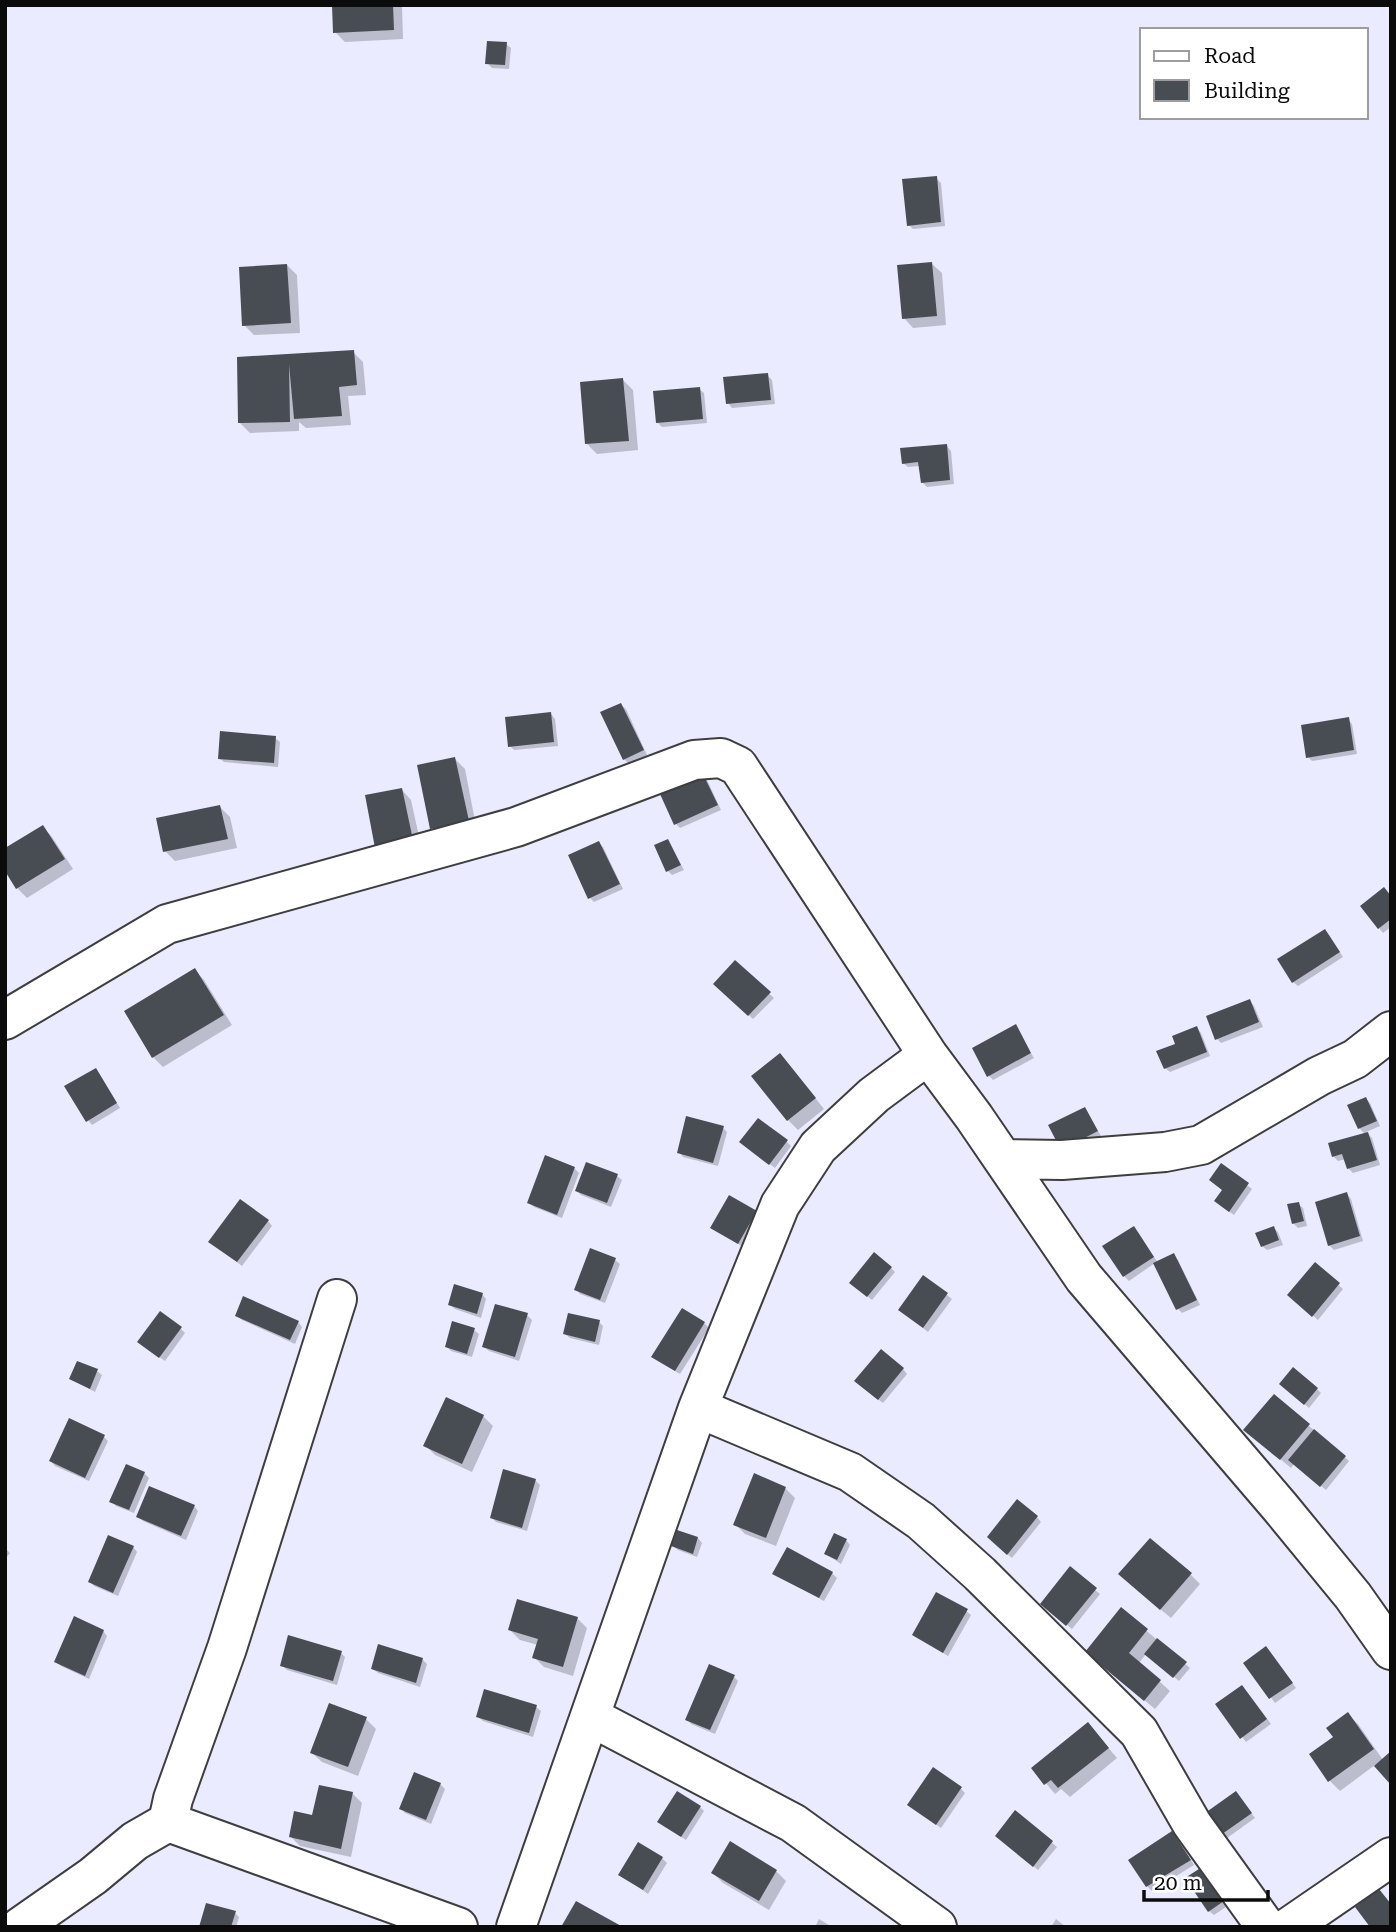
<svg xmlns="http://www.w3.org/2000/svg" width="1396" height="1932" font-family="'Roboto Serif',serif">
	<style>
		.shadow { fill: #0003 }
		.building { fill: #484d54 }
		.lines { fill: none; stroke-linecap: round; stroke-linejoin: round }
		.minor-casing { stroke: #3e3e3e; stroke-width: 42 }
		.minor { stroke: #fff; stroke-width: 38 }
	</style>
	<rect width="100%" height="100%" fill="#eaebff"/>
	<path class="shadow" d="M334 5H402L403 39 345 42 335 32Z
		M506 44 511 48 509 69 492 68 487 63Z
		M936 178 941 183 945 226 913 229 909 225Z
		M932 264 942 273 946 325 913 328 904 318Z
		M287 265 297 275 300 333 254 335 244 325Z
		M353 352 363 362 366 395 348 396 351 425 306 428 299 422V431L250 433 240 423 239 358Z
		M767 375 772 380 775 404 732 408 728 403Z
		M623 380 633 390 638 450 597 454 587 444Z
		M699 389 704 393 707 423 662 427 657 422Z
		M947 446 951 451 954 484 927 487 922 482 920 466 908 467 903 463Z
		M621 705 626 709 647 755 629 764 624 759Z
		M551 714 555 719 558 746 514 750 510 746Z
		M1348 719 1352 724 1357 754 1312 761 1308 757Z
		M275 738 280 742 278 767 224 762 219 758Z
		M455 759 465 769 477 831 442 838 432 828Z
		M703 776 707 780 721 810 680 828 676 824Z
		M402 790 411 800 422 850 367 796Z
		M220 807 230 817 237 848 175 861 165 851Z
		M43 827 52 837 73 869 27 898 17 888Z
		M668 841 684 870 672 875 668 871Z
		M599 843 603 847 623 889 594 902 590 898Z
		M1391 897V927L1383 933 1379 928Z
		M1329 935 1343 957 1298 986 1293 982Z
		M735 962 774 998 753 1019 715 984Z
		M195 970 204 980 232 1025 163 1067 153 1057Z
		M1250 1001 1254 1006 1263 1027 1221 1043 1217 1039Z
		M1015 1027 1034 1058 993 1080 989 1076Z
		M1197 1028 1201 1033 1210 1056 1170 1072 1165 1068 1177 1045Z
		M789 1065 824 1109 798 1130 788 1120Z
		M100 1075 120 1108 92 1125 88 1120Z
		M1366 1099 1370 1103 1380 1126 1366 1132 1372 1138 1380 1165 1353 1173 1348 1168 1346 1159 1338 1161 1333 1156 1365 1134 1359 1128Z
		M1085 1109 1101 1136 1067 1153Z
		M723 1128 727 1132 718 1166 683 1157 679 1152Z
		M787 1142 791 1146 775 1168 746 1146Z
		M587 1164 617 1176 622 1180 611 1207 581 1195 577 1191Z
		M1222 1166 1252 1189 1234 1215 1221 1206 1224 1191Z
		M574 1168 579 1173 562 1218 534 1207 529 1203Z
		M1347 1194 1351 1199 1363 1241 1334 1250 1329 1245Z
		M1298 1204 1303 1208 1307 1226 1298 1228 1293 1223Z
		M756 1213 760 1217 743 1247 713 1228Z
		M268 1221 272 1226 242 1266 215 1246Z
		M1273 1228 1278 1232 1283 1245 1267 1250 1262 1246Z
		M1138 1232 1158 1263 1174 1255 1178 1260 1200 1305 1182 1313 1178 1309 1155 1263 1129 1281 1124 1276 1105 1246Z
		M615 1260 620 1264 605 1303 580 1294 576 1289Z
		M1315 1265 1343 1289 1318 1320 1294 1299Z
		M891 1268 895 1272 872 1300 856 1287Z
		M924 1277 952 1299 928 1332 900 1310Z
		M482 1294 486 1299 481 1318 455 1309 450 1305Z
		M527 1315 532 1320 519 1361 489 1351 484 1347Z
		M237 1316 298 1322 302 1327 295 1344 242 1320Z
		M599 1322 603 1326 599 1345 570 1338 565 1334Z
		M704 1323 709 1328 680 1374 658 1361Z
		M181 1329 185 1333 165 1361 144 1346Z
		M474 1330 479 1334 472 1357 451 1351 447 1347Z
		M78 1363 97 1371 102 1375 95 1392 71 1379Z
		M903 1369 907 1374 883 1403 861 1386Z
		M1286 1388 1317 1389 1321 1393 1309 1408Z
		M447 1399 483 1416 493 1426 472 1472 435 1455 425 1445Z
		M1308 1425 1349 1461 1326 1490 1294 1464 1291 1468 1256 1439Z
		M104 1437 108 1441 89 1481 55 1466 51 1461Z
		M144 1473 149 1478 134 1513 116 1506 111 1501Z
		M535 1480 540 1485 527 1531 496 1522 491 1517Z
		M785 1488 795 1498 776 1546 745 1534 735 1524Z
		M194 1506 198 1511 186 1540 143 1521 138 1517Z
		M1037 1517 1041 1522 1012 1558 993 1542Z
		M698 1538 702 1543 697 1557 678 1550 673 1546Z
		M846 1540 850 1545 841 1564 826 1554Z
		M133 1547 137 1552 118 1596 94 1586 90 1582Z
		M5 1548 10 1553 5 1559Z
		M1070 1569 1100 1594 1072 1629 1046 1608Z
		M774 1573H832L837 1578 824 1601Z
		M1190 1574 1200 1584 1171 1618 1130 1584Z
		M1121 1609 1190 1668 1179 1681 1146 1654 1139 1663 1170 1691 1155 1709 1097 1661Z
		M966 1611 971 1615 948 1656 914 1635Z
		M577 1618 587 1628 573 1676 544 1667 534 1657 538 1645 520 1640 510 1630Z
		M103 1631 107 1636 89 1679 61 1666 56 1662Z
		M341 1653 345 1657 337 1685 287 1670 282 1665Z
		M1270 1653 1296 1688 1275 1703 1245 1663Z
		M422 1659 427 1664 420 1687 378 1673 373 1669Z
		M734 1677 738 1681 715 1734 691 1724 687 1719Z
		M1247 1692 1271 1724 1246 1742 1218 1704Z
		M536 1707 541 1711 533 1737 483 1721 478 1717Z
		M1348 1715 1358 1724 1383 1760 1391 1783 1375 1765 1340 1791 1330 1781 1311 1754 1335 1737Z
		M366 1719 376 1729 358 1776 322 1762 312 1753Z
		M1088 1724 1117 1758 1070 1797 1061 1789 1055 1794 1033 1768Z
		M415 1774 440 1784 445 1789 431 1824 405 1813 401 1808Z
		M961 1789 965 1793 941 1828 914 1809Z
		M352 1793 362 1803 351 1857 300 1846 291 1837 314 1817Z
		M1240 1798 1255 1818 1220 1843 1216 1838Z
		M700 1807 704 1811 686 1840 659 1822Z
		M1016 1812 1057 1847 1038 1870 1002 1840Z
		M1177 1838 1194 1865 1152 1891 1147 1886Z
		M662 1858 667 1863 648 1894 621 1875Z
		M776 1871 786 1881 769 1910 723 1883 713 1873Z
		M1203 1872 1226 1907 1214 1915 1209 1911Z
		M235 1913 239 1917 236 1927H201Z
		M819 1919 832 1927H815Z
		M1056 1919 1066 1927H1051Z"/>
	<path class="building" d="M332 5H393L394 30 333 33Z
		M487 41 507 42 505 65 485 64Z
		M937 176 941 222 907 226 902 179Z
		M932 262 937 316 902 319 897 265Z
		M287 264 291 323 242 326 239 267Z
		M354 350 357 385 339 387 342 416 294 419 289 364 290 422 238 423 237 357Z
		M768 373 771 400 726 404 723 377Z
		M623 378 629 441 585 444 580 382Z
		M700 387 703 419 656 423 653 391Z
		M947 444 950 480 921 483 918 462 902 464 900 448Z
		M621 703 644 750 623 760 600 712Z
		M551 712 554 742 508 747 505 717Z
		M1349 717 1354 750 1306 758 1301 725Z
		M220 731 276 736 274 763 218 759Z
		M455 757 469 821 430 829 417 765Z
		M703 774 718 805 674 825 660 794Z
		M402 788 413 840 375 848 365 795Z
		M220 805 228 839 163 852 156 818Z
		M43 825 65 859 16 889 5 871V848Z
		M668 839 681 865 666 872 654 845Z
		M599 841 620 884 588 899 568 855Z
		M1384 887 1391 896V919L1378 929 1360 906Z
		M1325 929 1340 952 1292 983 1277 959Z
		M735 960 771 992 748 1016 713 984Z
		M195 968 224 1015 152 1058 124 1011Z
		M1250 999 1259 1022 1215 1040 1206 1016Z
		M1016 1024 1031 1053 987 1077 972 1048Z
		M1197 1026 1207 1052 1164 1069 1156 1051 1175 1044 1172 1036Z
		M780 1053 816 1098 787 1121 751 1076Z
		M96 1068 117 1103 86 1122 64 1086Z
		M1366 1097 1377 1121 1358 1129 1347 1105Z
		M1085 1107 1098 1131 1061 1150 1048 1125Z
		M686 1116 724 1126 713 1163 677 1153Z
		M758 1118 788 1140 769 1165 739 1142Z
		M1368 1132 1377 1160 1347 1169 1342 1154 1332 1157 1328 1143Z
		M545 1155 575 1167 557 1215 527 1203Z
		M586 1162 618 1174 607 1203 575 1191Z
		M1221 1163 1249 1183 1229 1212 1214 1201 1222 1190 1209 1180Z
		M1347 1192 1360 1236 1328 1246 1315 1202Z
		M729 1195 757 1211 738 1244 710 1228Z
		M240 1199 269 1220 237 1262 208 1242Z
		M1299 1202 1304 1221 1292 1224 1287 1204Z
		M1134 1226 1154 1257 1123 1277 1102 1246Z
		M1274 1226 1279 1240 1261 1247 1255 1233Z
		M590 1248 616 1258 600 1300 574 1290Z
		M874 1252 892 1267 867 1297 849 1283Z
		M1174 1253 1197 1300 1176 1310 1153 1263Z
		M1315 1262 1340 1283 1312 1317 1287 1295Z
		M923 1275 948 1293 923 1328 898 1310Z
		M454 1284 483 1293 477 1314 448 1305Z
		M243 1296 299 1321 290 1340 235 1316Z
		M495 1304 528 1313 515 1357 482 1347Z
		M682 1308 705 1322 675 1371 651 1357Z
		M160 1311 182 1327 159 1358 137 1342Z
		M568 1313 600 1320 595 1342 563 1334Z
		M452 1321 475 1328 467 1354 445 1347Z
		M881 1349 904 1368 878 1400 854 1381Z
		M77 1361 98 1369 90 1389 69 1379Z
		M1293 1367 1318 1388 1304 1405 1279 1384Z
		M1274 1394 1310 1424 1280 1460 1243 1430Z
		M446 1397 484 1415 462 1464 423 1446Z
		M69 1418 105 1435 85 1478 49 1461Z
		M1314 1429 1346 1456 1320 1487 1288 1460Z
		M126 1464 145 1472 129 1510 109 1502Z
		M503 1469 536 1479 522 1528 490 1518Z
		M754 1473 786 1487 766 1538 733 1525Z
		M149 1486 195 1505 181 1536 136 1517Z
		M1017 1499 1038 1516 1007 1555 987 1537Z
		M677 1530 698 1537 693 1554 671 1546Z
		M834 1533 847 1539 837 1560 824 1554Z
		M108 1535 134 1546 113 1593 88 1582Z
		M1150 1538 1192 1573 1160 1610 1118 1574Z
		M787 1547 833 1572 819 1598 772 1574Z
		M1070 1566 1097 1588 1066 1626 1040 1604Z
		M936 1592 968 1609 943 1653 912 1635Z
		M517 1599 578 1617 563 1667 532 1658 538 1639 508 1630Z
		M1121 1607 1148 1629 1129 1653 1161 1680 1144 1701 1085 1652Z
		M74 1616 104 1630 85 1676 54 1662Z
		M288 1635 342 1651 333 1681 280 1666Z
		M1157 1638 1187 1662 1173 1678 1144 1654Z
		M378 1644 423 1658 416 1683 371 1669Z
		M1266 1646 1293 1683 1269 1699 1243 1663Z
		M709 1664 735 1675 710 1730 685 1720Z
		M1242 1685 1267 1719 1240 1739 1215 1704Z
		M484 1689 537 1705 529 1733 476 1717Z
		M329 1703 367 1717 348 1767 310 1753Z
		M1348 1712 1374 1749 1328 1782 1309 1754 1333 1737 1326 1728Z
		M1088 1722 1109 1748 1058 1788 1051 1780 1044 1785 1031 1768Z
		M1391 1751V1785L1374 1766Z
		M933 1767 962 1787 936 1825 907 1805Z
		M414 1772 441 1783 426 1820 399 1809Z
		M319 1785 353 1792 341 1849 289 1837 294 1811 312 1815Z
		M677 1791 701 1806 681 1837 657 1822Z
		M1236 1791 1252 1813 1215 1839 1198 1818Z
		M1015 1810 1053 1841 1033 1867 995 1836Z
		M1172 1831 1191 1860 1146 1887 1128 1860Z
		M730 1841 777 1870 759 1901 711 1873Z
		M638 1842 663 1857 643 1890 618 1875Z
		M1202 1867 1224 1901 1208 1912 1185 1878Z
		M1379 1889 1391 1904V1927H1370L1355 1907Z
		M576 1901 623 1927H561Z
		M206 1903 236 1911 231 1927H199Z"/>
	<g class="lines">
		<g class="minor-casing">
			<path id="minor" d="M5 1020 167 924 516 827 694 760 721 758 738 766 928 1055
				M1003 1159 1062 1160 1165 1152 1201 1145 1319 1076 1355 1059 1391 1031
				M337 1299 227 1648 173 1799 168 1822 458 1927
				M698 1408 850 1472 921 1521 980 1574 1139 1732 1192 1824 1266 1927
				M591 1717 793 1823 937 1927
				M20 1927 93 1876 135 1841 168 1822
				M516 1927 698 1408 780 1205 818 1147 874 1095 928 1055 974 1117 1084 1278 1280 1507 1353 1596 1391 1650
				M1289 1927 1391 1857"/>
		</g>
		<use href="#minor" class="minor"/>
	</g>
	<rect width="1396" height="1932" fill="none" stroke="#0b0b0b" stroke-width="14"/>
	<rect x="1140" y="28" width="228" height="91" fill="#ffffff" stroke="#9d9d9d" stroke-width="2"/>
	<rect x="1154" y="51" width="35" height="10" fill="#ffffff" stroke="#9d9d9d" stroke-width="2"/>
	<text x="1204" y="63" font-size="21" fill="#0b0b0b">Road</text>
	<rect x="1154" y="80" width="35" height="21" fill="#484d54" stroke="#9d9d9d" stroke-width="2"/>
	<text x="1204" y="98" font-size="21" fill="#0b0b0b">Building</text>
	<path d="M1144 1890v10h124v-10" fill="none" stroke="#0b0b0b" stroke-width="3.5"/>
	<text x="1154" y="1890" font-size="21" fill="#0b0b0b" stroke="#ffffff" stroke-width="5" paint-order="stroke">20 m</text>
</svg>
